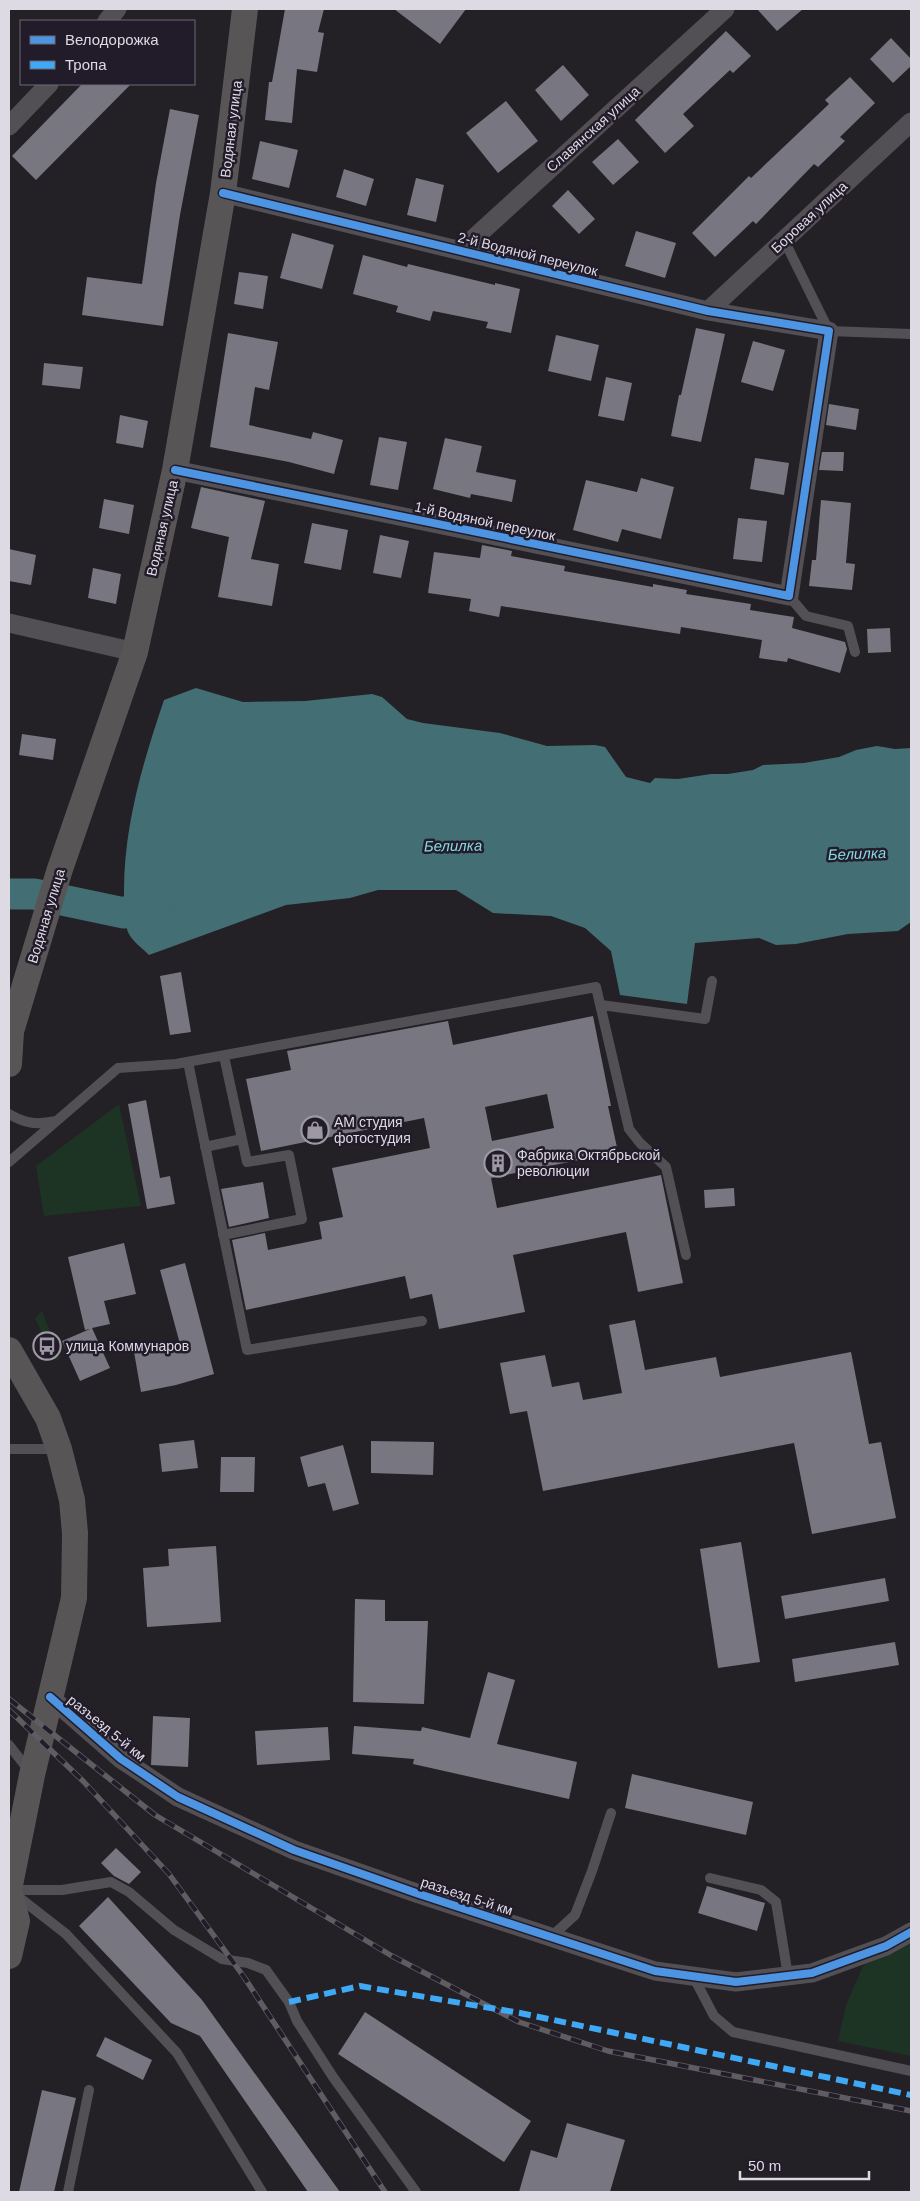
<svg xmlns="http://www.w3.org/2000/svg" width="920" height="2201" font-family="Helvetica,sans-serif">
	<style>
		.green { fill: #1d3323 }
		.water { fill: #436e73 }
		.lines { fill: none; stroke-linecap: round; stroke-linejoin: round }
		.river { stroke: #436e73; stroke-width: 31 }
		.building { fill: #787681; fill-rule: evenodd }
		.lane { stroke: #525055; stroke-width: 10 }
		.street { stroke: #525055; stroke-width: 19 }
		.secondary { stroke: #585556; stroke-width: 26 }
		.rail-casing { stroke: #5f5c62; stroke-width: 5.5 }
		.rail { stroke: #221c2a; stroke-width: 4; stroke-dasharray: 11; stroke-linecap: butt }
		.quiet { stroke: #3fa9f5; stroke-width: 6; stroke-dasharray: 12 6; stroke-linecap: butt }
		.cycleway-casing { stroke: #221c2a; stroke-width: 11 }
		.cycleway { stroke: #4d94e3; stroke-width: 8 }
		.labels { text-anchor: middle; stroke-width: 5; stroke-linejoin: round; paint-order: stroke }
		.street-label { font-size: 14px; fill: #dedae4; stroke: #221c2a }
		.poi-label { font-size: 14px; fill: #dedae4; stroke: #221c2a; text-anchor: start }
		.water-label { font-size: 15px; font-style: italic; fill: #85d9e3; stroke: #221c2a }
	</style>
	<rect width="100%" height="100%" fill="#232026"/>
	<path class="green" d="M119 1104 141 1206 44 1216 36 1166Z
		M42 1311 60 1357 58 1361 53 1358 35 1318Z
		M911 1935V2056L838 2041 846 2005 863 1966Z"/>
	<path class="water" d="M196 688 243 702 305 701 372 694 382 697 407 719 423 723 500 733 547 746 595 745 605 747 626 777 650 783 655 778 678 779 711 774H728L753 770 763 765 804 763 839 757 856 750 877 746 895 749 911 748V922L898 931 848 934 796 944 776 945 759 938 695 943 687 1004 620 995 611 951 585 928 551 916 493 913 456 890H378L350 898 286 905 149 955C142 948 131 940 128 932 123 919 124 904 124 891 124 825 143 762 164 700Z
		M9 879 34 887V894L13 903 9 908Z"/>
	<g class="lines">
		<path class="river" d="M9 894H34L124 913 162 897"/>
	</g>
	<path class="building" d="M285 9H324L318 32 324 33 317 72 297 69 292 123 265 120 269 82H272Z
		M394 9H466L440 44Z
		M757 9H803L777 31Z
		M726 31 751 56 733 73 730 70 683 114 694 126 665 153 635 120Z
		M891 38 911 59V66L893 83 870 59Z
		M563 65 589 95 561 121 535 90Z
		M850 77 875 103 840 137 845 141 818 167 814 164 756 224 753 221 715 257 692 233 749 176 751 178 829 104 825 100Z
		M82 84H131L36 180 12 156Z
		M506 101 538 141 498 173 466 133Z
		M170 109 199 115 180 215 163 326 82 315 87 277 142 284 156 183Z
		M618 139 639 162 613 185 592 162Z
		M260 141 298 150 289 188 252 179Z
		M344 169 374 179 366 206 336 197Z
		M416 178 444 185 436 222 407 215Z
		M568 190 595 219 579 234 552 206Z
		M636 231 676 243 665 278 625 266Z
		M292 233 334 245 322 289 280 278Z
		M363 255 407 267 408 264 495 285V283L520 289 511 333 486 328 488 322 433 311 430 321 396 312 398 306 353 294Z
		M239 272 268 276 263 309 234 304Z
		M696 328 725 334 701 442 671 436 679 395H681Z
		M228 333 278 342 269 390 255 387 249 425 311 439 313 432 343 440 334 474 289 462 210 447Z
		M556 335 599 345 591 381 548 371Z
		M753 341 785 350 773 391 741 382Z
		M44 363 83 367 80 389 42 385Z
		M606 377 632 383 624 421 598 416Z
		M829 404 859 409 856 430 826 425Z
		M120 415 148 421 143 448 116 443Z
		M379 437 407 442 398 490 370 485Z
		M445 438 482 446 476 472 516 480 512 502 471 494 470 498 433 489Z
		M822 452H844L843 471 819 470Z
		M755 458 789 463 784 495 750 489Z
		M641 478 674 487 661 539 622 529 618 542 573 530 586 480 637 492Z
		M201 487 265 501 251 559 279 564 272 606 218 597 229 537 191 528Z
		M104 499 134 505 129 534 99 528Z
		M821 500 851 503 846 563 855 564 852 590 809 586 812 560H816Z
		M738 518 767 521 762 562 733 559Z
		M312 523 348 530 341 570 304 563Z
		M380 535 409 541 401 578 373 573Z
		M482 545 512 551 511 556 565 566 564 571 653 587V584L687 590 686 594 751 604 750 610 794 617 792 628 845 642 847 649 840 673 788 658 787 662 759 658 762 640 681 627 680 634 501 606 499 617 469 611 471 599 428 593 434 552 480 558Z
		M9 549 36 555 31 585 9 581Z
		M93 568 121 574 116 604 88 598Z
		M890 628 891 652 868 653 867 629Z
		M22 734 56 739 53 760 19 755Z
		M181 972 191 1032 170 1035 160 976Z
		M593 1016 611 1106H608L618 1152 491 1178 497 1208 661 1175 683 1283 638 1292 626 1232 513 1255 525 1312 439 1329 432 1294 410 1299 405 1276 246 1310 232 1240 265 1233 268 1250 322 1239 319 1222 343 1217 332 1168 430 1148 424 1118 261 1151 246 1079 291 1070 287 1051 448 1021 453 1045ZM547 1094 554 1128 492 1141 485 1107Z
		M146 1100 160 1178 170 1176 175 1204 147 1209 128 1104Z
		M263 1182 269 1218 229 1227 221 1189Z
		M734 1188 735 1206 705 1208 704 1190Z
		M124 1243 136 1294 104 1301 110 1324 92 1328 110 1368 80 1381 62 1341 90 1329 85 1330 68 1257Z
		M185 1263 214 1374 176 1385 141 1392 134 1352 180 1344 160 1270Z
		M635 1320 645 1370 716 1357 720 1377 851 1352 869 1444 881 1442 896 1518 812 1534 794 1443 543 1491 527 1411 510 1414 500 1363 545 1355 552 1387 579 1382 583 1400 622 1393 609 1325Z
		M194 1440 198 1468 162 1472 159 1444Z
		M371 1441 434 1442 433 1475 371 1473Z
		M343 1445 359 1504 333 1511 325 1483 308 1487 300 1457Z
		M221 1457H255L254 1492H220Z
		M741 1542 760 1662 718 1668 700 1549Z
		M216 1546 221 1622 147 1627 143 1568 169 1566 168 1549Z
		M885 1578 889 1601 785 1619 781 1596Z
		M355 1599 385 1600V1621H428L424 1704 353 1702Z
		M895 1642 899 1665 795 1682 792 1659Z
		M488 1672 515 1680 497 1744 577 1762 569 1799 413 1764 414 1759 352 1754 354 1726 421 1731 422 1727 470 1738Z
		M153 1716 190 1718 188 1767 151 1765Z
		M328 1727 330 1760 257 1765 255 1731Z
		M632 1774 753 1802 746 1835 625 1808Z
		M116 1848 141 1872 129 1884 114 1876 101 1863Z
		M707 1886 765 1903 757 1931 698 1913Z
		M108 1897 202 2000 340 2192H308L200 2036 171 2023 79 1926Z
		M365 2012 531 2121 504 2162 338 2054Z
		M105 2037 152 2060 143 2080 96 2056Z
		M42 2090 76 2098 54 2192H19Z
		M567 2123 625 2140 610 2192H519L531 2150 557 2158Z"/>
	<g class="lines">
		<path class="lane" d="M784 240 829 331 911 334
			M789 596 806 616 848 626 855 652
			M601 1005 705 1019 712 981
			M188 1062 247 1350 422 1321
			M9 1114C26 1124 37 1125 56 1121
			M205 1147 242 1139 224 1056
			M9 1162 118 1068 176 1064 596 987 629 1129 640 1143 666 1167 686 1255
			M223 1235 302 1219 289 1155 247 1162 242 1139
			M9 1449H58
			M9 1745 30 1772
			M710 1878 761 1890 776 1902 788 1976
			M10 1890H62L111 1882 129 1892 174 1930 222 1959 248 1963 266 1970 289 2002 297 2021 333 2077 416 2192
			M16 1895 66 1934 177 2053 262 2192
			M552 1936 575 1915 592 1871 611 1813
			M693 1976 714 2016 733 2032 911 2071
			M68 2192 89 2090"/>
		<path class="street" d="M107 21 117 9
			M9 126 49 84
			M461 250 725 9
			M708 311 911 122
			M175 470 789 596 829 331 708 311 223 193
			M9 623 135 652
			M50 1697 121 1759 178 1797 294 1850 419 1894 655 1971 736 1982 812 1973 886 1946 911 1932"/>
		<path class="secondary" d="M9 1038 59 872 135 652 175 470 223 193 245 9
			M9 1064 11 1032
			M9 1350 48 1418 59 1449 72 1500 75 1533 74 1598 32 1775 9 1890
			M9 1956 17 1921 9 1890"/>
		<g class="rail-casing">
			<path id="rail" d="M9 1699 155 1815 392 1956 519 2022 608 2051 911 2111
				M9 1710 83 1781 169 1874 244 1977 385 2192"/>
		</g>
		<use href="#rail" class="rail"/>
		<path class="quiet" d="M289 2002 360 1986 520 2013 911 2095"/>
		<g class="cycleway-casing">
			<path id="cycleway" d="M175 470 789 596 829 331 708 311 223 193
				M50 1697 121 1759 178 1797 294 1850 419 1894 655 1971 736 1982 812 1973 886 1946 911 1932"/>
		</g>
		<use href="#cycleway" class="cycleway"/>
	</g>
	<defs>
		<g id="shop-ring" transform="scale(1.4375)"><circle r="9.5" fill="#221c2a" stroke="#9d99a2" stroke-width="1.5"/><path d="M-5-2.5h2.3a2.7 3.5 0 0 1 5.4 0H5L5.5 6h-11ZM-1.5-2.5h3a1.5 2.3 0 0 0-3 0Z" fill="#9d99a2"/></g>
		<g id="building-ring" transform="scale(1.4375)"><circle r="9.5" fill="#221c2a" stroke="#9d99a2" stroke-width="1.5"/><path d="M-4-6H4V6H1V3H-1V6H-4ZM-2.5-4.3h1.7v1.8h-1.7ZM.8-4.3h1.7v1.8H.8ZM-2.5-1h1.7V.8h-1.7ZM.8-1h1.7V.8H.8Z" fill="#9d99a2"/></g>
		<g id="bus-ring" transform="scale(1.4375)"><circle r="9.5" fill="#221c2a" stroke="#9d99a2" stroke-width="1.5"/><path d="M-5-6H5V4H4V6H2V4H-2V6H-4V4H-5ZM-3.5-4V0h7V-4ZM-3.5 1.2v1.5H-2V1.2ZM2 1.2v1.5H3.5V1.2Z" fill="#9d99a2"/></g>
	</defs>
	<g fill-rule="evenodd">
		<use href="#shop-ring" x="315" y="1130"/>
		<use href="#building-ring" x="498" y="1163"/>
		<use href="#bus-ring" x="47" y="1346"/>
	</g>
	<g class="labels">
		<g class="street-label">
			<text transform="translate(231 129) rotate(-83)" y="5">Водяная улица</text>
			<text transform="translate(593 129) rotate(-42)" y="5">Славянская улица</text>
			<text transform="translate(809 217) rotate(-43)" y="5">Боровая улица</text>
			<text transform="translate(528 254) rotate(14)" y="5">2-й Водяной переулок</text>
			<text transform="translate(485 521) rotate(12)" y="5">1-й Водяной переулок</text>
			<text transform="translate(162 528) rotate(-77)" y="5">Водяная улица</text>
			<text transform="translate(46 916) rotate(-73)" y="5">Водяная улица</text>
			<text transform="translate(107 1728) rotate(39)" y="5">разъезд 5-й км</text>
			<text transform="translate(467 1896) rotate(18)" y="5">разъезд 5-й км</text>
		</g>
		<g class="poi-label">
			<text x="334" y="1127">АМ студия<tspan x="334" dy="16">фотостудия</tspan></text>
			<text x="517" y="1160">Фабрика Октябрьской<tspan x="517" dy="16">революции</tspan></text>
			<text x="66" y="1351">улица Коммунаров</text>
		</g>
		<g class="water-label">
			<text transform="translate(453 846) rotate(-1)" y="5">Белилка</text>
			<text transform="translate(857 854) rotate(-2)" y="5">Белилка</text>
		</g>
	</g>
	<rect width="920" height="2201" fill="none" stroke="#dedae4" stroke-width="20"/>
	<rect x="20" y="20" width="175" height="65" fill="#221c2a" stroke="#6d6874"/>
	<rect x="30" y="36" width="25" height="8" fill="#4d94e3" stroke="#6d6874"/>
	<text x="65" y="45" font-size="15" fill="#dedae4">Велодорожка</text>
	<rect x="30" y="61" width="25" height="8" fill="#3fa9f5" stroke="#6d6874"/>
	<text x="65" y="70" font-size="15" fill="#dedae4">Тропа</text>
	<path d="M740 2171v8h129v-8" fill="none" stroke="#dedae4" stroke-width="2.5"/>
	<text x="748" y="2171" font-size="15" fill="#dedae4" stroke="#221c2a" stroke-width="4" paint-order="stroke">50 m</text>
</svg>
